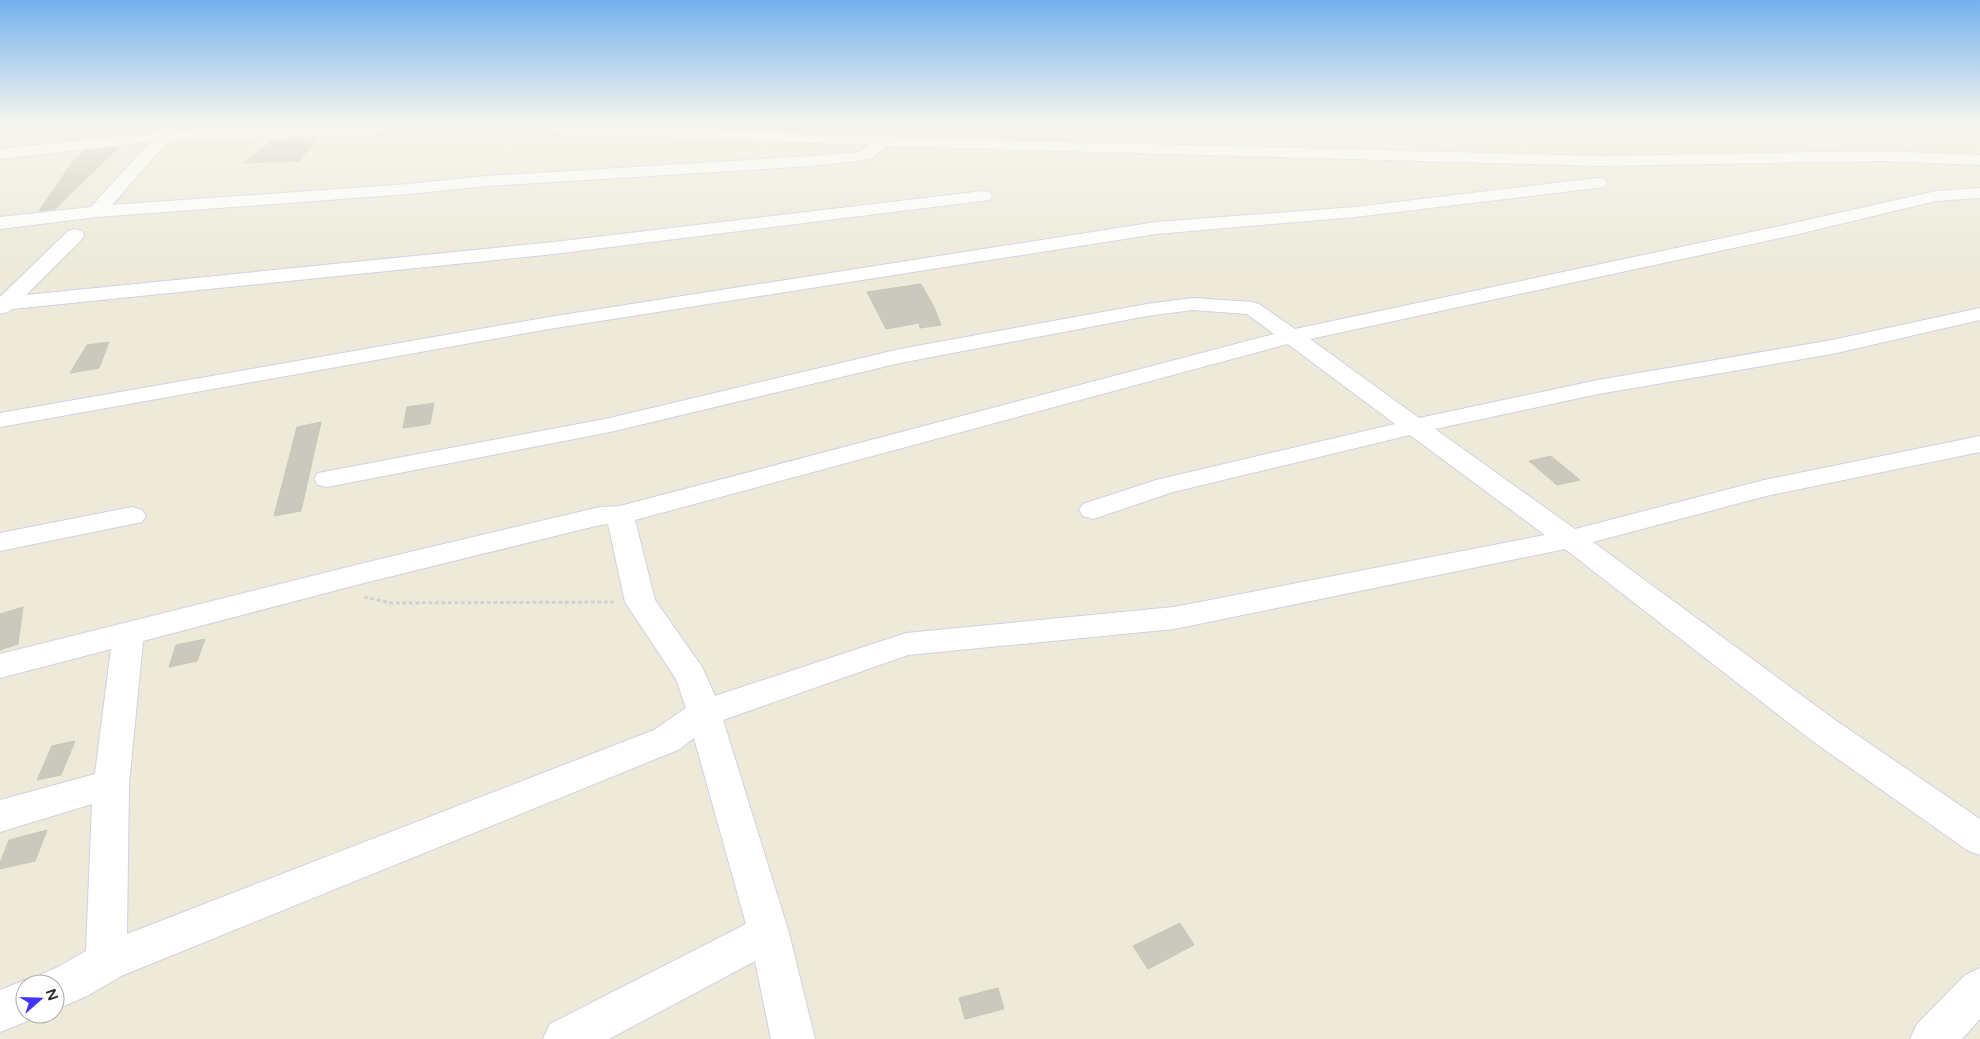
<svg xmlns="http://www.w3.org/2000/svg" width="1980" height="1039" font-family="'Varela Round',sans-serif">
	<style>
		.building { fill: #cbc9bd; stroke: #c8c6b4 }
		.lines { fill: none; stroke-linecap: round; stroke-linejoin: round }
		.minor-casing { stroke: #d1d0e4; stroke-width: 2 }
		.path { stroke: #d0d0d0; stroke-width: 3; stroke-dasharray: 4 2.5; stroke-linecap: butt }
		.minor { fill: #fff; fill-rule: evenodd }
	</style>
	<rect width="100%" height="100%" fill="#edeada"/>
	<path class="building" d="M273 140H305L315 141 299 161 243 163Z
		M119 147 55 209 39 211 73 161 85 151Z
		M921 284 934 307 941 325 920 328 919 323 886 329 867 292Z
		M109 342 99 368 70 373 87 345Z
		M434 403 430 424 403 428 407 407Z
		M321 422 301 511 274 516 297 427Z
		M1551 456 1580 480 1557 485 1529 461Z
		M23 607 18 644 0 650V614Z
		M205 639 197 661 169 667 176 645Z
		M75 741 61 775 37 780 52 746Z
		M47 830 35 861 0 869V863L9 840Z
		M1180 923 1194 945 1148 969 1133 946Z
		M998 988 1004 1009 965 1019 959 998Z"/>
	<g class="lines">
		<g class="minor-casing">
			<path id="minor" d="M378 124H554L953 139 1602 156 1883 151 1980 155V165L1883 161 1602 166 885 146 871 159 812 166 486 186 408 194 97 217 0 229V217L91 207 150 142 0 159V149L159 132C164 126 167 125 175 127L176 131ZM470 130 868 145 860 152 812 156 486 176 408 184 112 205 168 141Z
				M1598 178 1604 179 1607 183 1604 187 1355 217 1156 234 549 329 0 427V413L549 317 1156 222 1355 207Z
				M1980 188V198L1936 201 1794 235 1310 339 1419 418 1598 380 1832 340 1980 308V320L1832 354 1598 394 1435 429 1575 529 1764 480 1980 436V452L1766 496 1593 542 1835 720 1980 819V855L1967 850 1811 740 1565 549 1174 629 908 655 723 720 789 933 815 1039H771L755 961 609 1039H543L550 1024 746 924 694 738 678 750 121 976 87 996 55 1010V984H36L40 975 58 967 86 951 92 804 0 832V800L95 774 111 649 0 678V654L364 563 600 507 620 506 1274 334 1247 314 1193 310 1147 316 900 363 610 432 327 487 318 485 314 479 318 473 610 418 900 349 1147 304 1193 298 1252 302 1259 304 1295 329 1794 223 1936 191ZM1288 344 1395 424 1156 480 1083 504 1079 510 1083 516 1093 519 1173 492 1410 435 1545 535 1174 607 906 633 715 696 702 667 655 600 635 520ZM608 524 625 602 676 679 686 708 654 730 127 934 129 784 143 641 364 583 600 525Z
				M983 191 989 192 992 196 989 200 554 254 12 309 8 312 0 314V297L68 231 75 229 82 231 84 235 82 239 26 295 554 242Z
				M132 507 142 510 146 516 142 522 0 551V533Z
				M1980 968V1019L1962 1039H1910L1917 1024 1965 975Z
				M25 980 34 984H25V1014H41L40 1016 0 1032V990Z"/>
		</g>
		<path class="path" d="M364 597 391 603 614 602"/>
		<use href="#minor" class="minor"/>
	</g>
	<linearGradient id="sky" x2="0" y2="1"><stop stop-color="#74b1ee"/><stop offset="0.46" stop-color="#f7f6ee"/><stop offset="1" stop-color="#f7f6ee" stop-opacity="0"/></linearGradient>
	<rect width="1980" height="269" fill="url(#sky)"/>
	<g transform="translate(40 999) rotate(70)"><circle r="24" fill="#ffffff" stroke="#aaaaaa"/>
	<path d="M0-4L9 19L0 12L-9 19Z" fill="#4235ff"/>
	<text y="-8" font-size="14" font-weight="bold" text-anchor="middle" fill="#2a2a2a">N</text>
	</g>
</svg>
